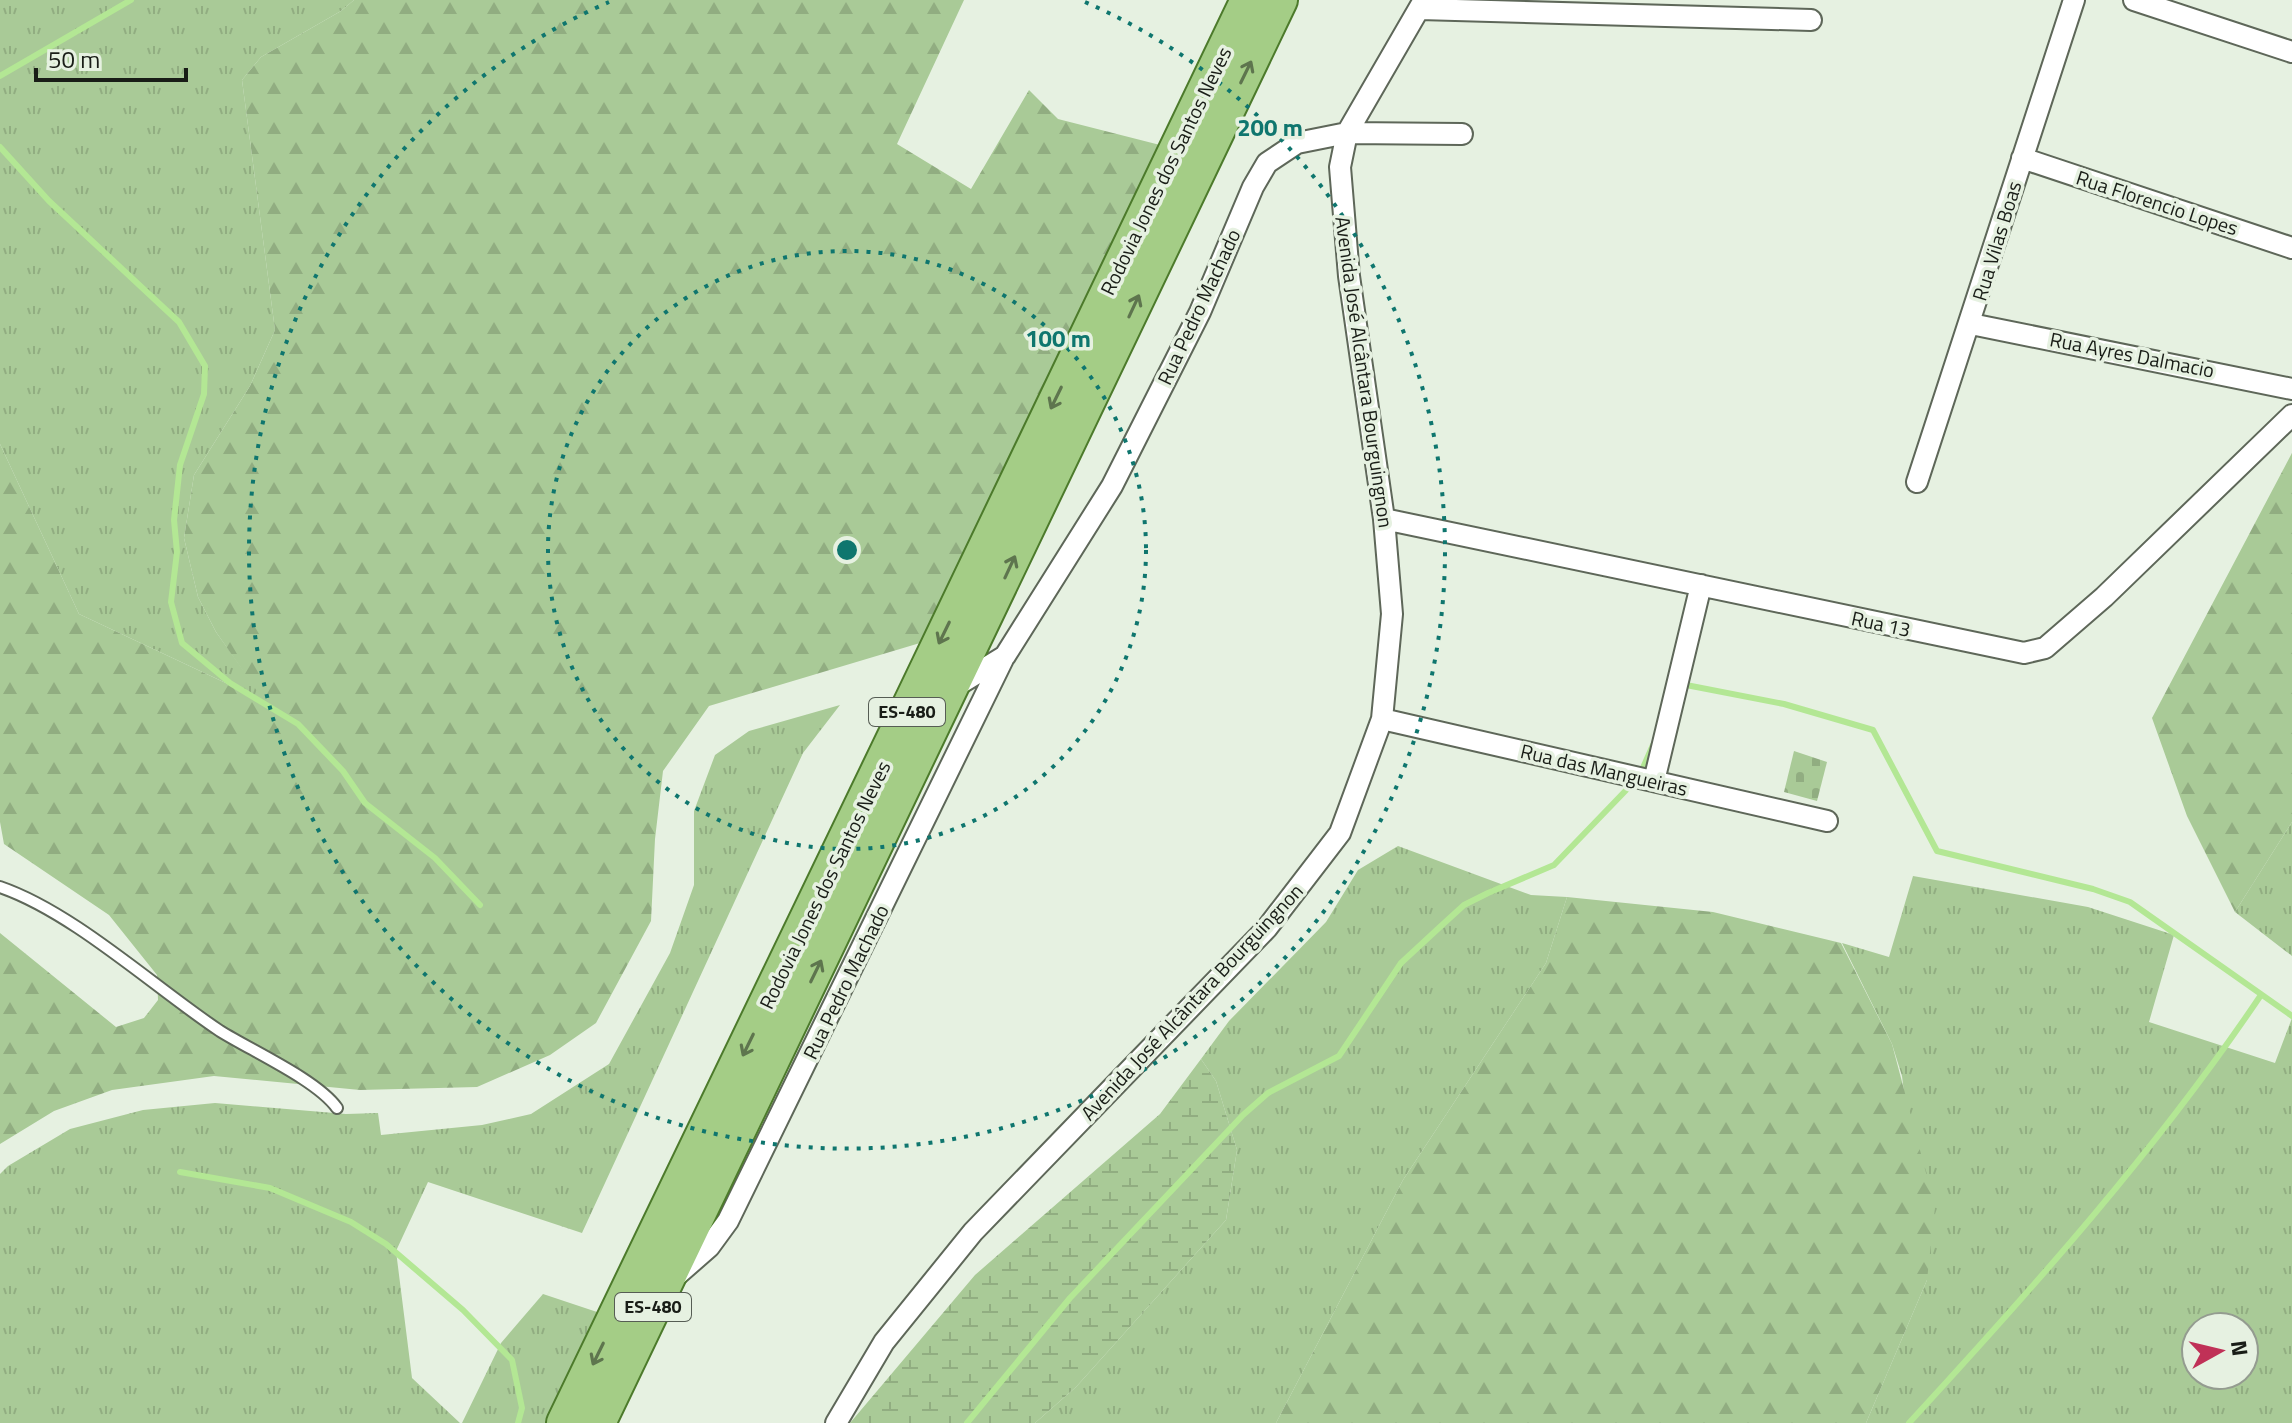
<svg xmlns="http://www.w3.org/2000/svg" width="2292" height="1423" font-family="'Titillium Web',sans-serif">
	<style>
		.grass { fill: url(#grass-tufts); fill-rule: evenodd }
		.forest { fill: url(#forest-firs) }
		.wetland { fill: url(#wetland-marsh) }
		.cemetery { fill: url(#cemetery-stones) }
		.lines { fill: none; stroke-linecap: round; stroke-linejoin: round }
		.stream { stroke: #b3e794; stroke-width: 6 }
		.lane-casing { stroke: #5e6759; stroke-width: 14 }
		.street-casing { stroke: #5e6759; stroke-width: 24 }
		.primary-casing { stroke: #4c7a2b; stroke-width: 38 }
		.lane { stroke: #fff; stroke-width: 10 }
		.street { stroke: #fff; stroke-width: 20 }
		.primary { stroke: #a4cd86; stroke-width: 34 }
		.oneway { stroke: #5e754e }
		.ring { fill: none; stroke: #0f766e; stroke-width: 4; stroke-dasharray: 4 8 }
		.labels { text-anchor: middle; stroke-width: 7; stroke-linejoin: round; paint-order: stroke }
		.shield { fill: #e6f1e1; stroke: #565d54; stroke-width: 2 }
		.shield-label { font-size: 18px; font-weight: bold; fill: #191d17 }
		.street-label { font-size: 20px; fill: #191d17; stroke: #e6f1e1 }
		.centre { fill: #0f766e; stroke: #e6f1e1; stroke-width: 4 }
		.ring-label { font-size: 24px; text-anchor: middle; font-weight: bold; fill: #0f766e; stroke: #e6f1e1; stroke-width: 7; stroke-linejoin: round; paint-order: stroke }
	</style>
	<defs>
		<pattern id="grass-tufts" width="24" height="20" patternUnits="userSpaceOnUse" patternTransform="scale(2)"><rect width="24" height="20" fill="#a9ca97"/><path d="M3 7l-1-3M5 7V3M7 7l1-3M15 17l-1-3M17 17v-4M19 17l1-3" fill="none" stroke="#91ad81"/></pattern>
		<pattern id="forest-firs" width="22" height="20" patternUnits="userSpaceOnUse" patternTransform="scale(2)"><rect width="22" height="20" fill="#a9ca97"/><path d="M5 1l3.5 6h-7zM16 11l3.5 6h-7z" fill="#91ad81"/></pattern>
		<pattern id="wetland-marsh" width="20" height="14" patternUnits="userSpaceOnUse" patternTransform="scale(2)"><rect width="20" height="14" fill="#a9ca97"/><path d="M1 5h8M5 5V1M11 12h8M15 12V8" fill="none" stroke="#91ad81"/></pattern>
		<pattern id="cemetery-stones" width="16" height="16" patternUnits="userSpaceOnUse" patternTransform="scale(2)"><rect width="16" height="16" fill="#a9ca97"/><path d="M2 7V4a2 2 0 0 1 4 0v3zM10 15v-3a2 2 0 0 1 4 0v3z" fill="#91ad81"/></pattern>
	</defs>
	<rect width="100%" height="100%" fill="#e6f1e1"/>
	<path class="grass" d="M0 0H354L341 11 261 57 242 80 275 330 250 386 194 475 184 538 198 597 216 632 266 702 79 614 0 444Z
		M840 705 803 753 582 1233 428 1182 396 1251 412 1378 460 1423H0V1174L8 1166 70 1129 143 1110 215 1103 346 1114 378 1113 381 1135 482 1125 531 1114 609 1064 670 953 694 885V811L715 755 749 731Z
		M2292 822V956L2235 912Z
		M1398 846 1531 895 1567 897 1546 963 1403 1180 1276 1423H1035L1076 1387 1226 1220 1237 1150 1216 1081 1201 1059 1229 1021 1326 922 1358 870Z
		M1913 876 2088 907 2174 935 2149 1022 2275 1063 2292 1018V1423H1866L1927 1280 1902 1076 1892 1044 1842 943 1889 957ZM2196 1327H2244V1375H2196Z
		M543 1294 603 1314 550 1423H462L501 1343Z"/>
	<path class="forest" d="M354 0H964L897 144 971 189 1029 90 1058 119 1164 146 930 640 709 706 663 771 655 839 651 921 596 1023 550 1055 477 1087 360 1090 214 1076 112 1090 54 1111 0 1144V933L116 1027 144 1018 158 1000 157 975 109 915 4 844 0 822V444L79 614 264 701 216 632 198 597 184 538 194 475 250 386 275 330 242 80 261 57 341 11Z
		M2292 453V822L2235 912 2187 816 2152 718Z
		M1567 897 1713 912 1841 943 1892 1044 1935 1207 1927 1280 1866 1423H1276L1403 1180 1546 963Z"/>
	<path class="wetland" d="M1201 1059 1216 1081 1237 1150 1226 1220 1076 1387 1035 1423H850L975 1275 1160 1114Z"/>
	<path class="cemetery" d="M1794 751 1827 762 1817 801 1784 792Z"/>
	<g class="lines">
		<path class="stream" d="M0 76 131 0
			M0 147 49 201 179 322 205 366 204 394 180 465 174 520 177 552 171 602 182 643 230 683 298 724 343 771 365 803 435 858 480 905
			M1681 684 1784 704 1873 730 1937 851 2093 889 2130 902 2292 1016
			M1642 770 1653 745
			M180 1172 270 1188 351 1222 386 1244 463 1310 512 1360 522 1408 518 1423
			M967 1423 1070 1298 1243 1115 1268 1093 1339 1056 1401 963 1441 926 1464 905 1488 893 1554 865 1632 784
			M1909 1423C2034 1287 2158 1148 2261 995"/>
		<g class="lane-casing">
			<path id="lane" d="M0 887C73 912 154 987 220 1031 252 1051 317 1080 337 1108"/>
		</g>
		<g class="street-casing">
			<path id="street" d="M2134 0 2292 52
				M1420 9 1811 20
				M2022 158 2292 248
				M1971 324 2292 389
				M1917 482 2074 0
				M1384 519 2024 653 2045 648 2104 597 2292 415
				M953 688 1005 656 1112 486 1200 312 1253 187 1267 163 1297 143 1347 133 1462 134
				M1382 719 1827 821
				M1654 781 1701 585
				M677 1275 709 1247 728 1221 1003 659
				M836 1423 884 1342 973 1232 1267 928 1340 833 1382 719 1392 614 1384 519 1349 276 1340 167 1347 133 1424 0"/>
		</g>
		<g class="primary-casing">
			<path id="primary" d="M564 1423C794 950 1020 474 1248 0
				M598 1423 1280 0"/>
		</g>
		<use href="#lane" class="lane"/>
		<use href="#street" class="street"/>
		<use href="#primary" class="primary"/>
	</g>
	<defs><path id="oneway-shaft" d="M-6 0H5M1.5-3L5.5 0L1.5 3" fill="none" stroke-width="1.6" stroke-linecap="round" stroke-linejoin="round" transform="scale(2)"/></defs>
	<g class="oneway">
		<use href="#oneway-shaft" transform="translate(1246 72) rotate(-64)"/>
		<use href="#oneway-shaft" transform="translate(1134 306) rotate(-65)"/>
		<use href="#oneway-shaft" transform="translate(1056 398) rotate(116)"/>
		<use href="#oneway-shaft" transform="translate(1010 567) rotate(-65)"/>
		<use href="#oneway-shaft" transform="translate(944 633) rotate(116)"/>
		<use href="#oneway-shaft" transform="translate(816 971) rotate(-64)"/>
		<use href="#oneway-shaft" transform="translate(748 1045) rotate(116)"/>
		<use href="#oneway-shaft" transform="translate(598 1354) rotate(116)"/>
	</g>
	<g class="ring">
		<circle cx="847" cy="550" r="299"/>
		<path d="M1085 2A598 598 0 1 1 609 2"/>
	</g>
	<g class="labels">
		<g class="shield">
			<rect x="869" y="698" width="76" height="28" rx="6"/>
			<rect x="615" y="1293" width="76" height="28" rx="6"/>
		</g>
		<g class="shield-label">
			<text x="907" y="718">ES-480</text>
			<text x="653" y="1313">ES-480</text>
		</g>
		<g class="street-label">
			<text transform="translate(1166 171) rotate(-64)" y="7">Rodovia Jones dos Santos Neves</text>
			<text transform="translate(2157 203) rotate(18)" y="7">Rua Florencio Lopes</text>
			<text transform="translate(1997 241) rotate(-73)" y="7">Rua Vilas Boas</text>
			<text transform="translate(1199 307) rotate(-65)" y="7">Rua Pedro Machado</text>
			<text transform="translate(2132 355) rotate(11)" y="7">Rua Ayres Dalmacio</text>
			<text transform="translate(1364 372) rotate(82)" y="7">Avenida José Alcântara Bourguingnon</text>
			<text transform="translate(1881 624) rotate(12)" y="7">Rua 13</text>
			<text transform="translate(1604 770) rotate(13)" y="7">Rua das Mangueiras</text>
			<text transform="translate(825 885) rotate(-64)" y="7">Rodovia Jones dos Santos Neves</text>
			<text transform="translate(846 982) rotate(-64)" y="7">Rua Pedro Machado</text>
			<text transform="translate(1192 1002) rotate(-47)" y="7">Avenida José Alcântara Bourguingnon</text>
		</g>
	</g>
	<circle cx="847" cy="550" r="12" class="centre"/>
	<g class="ring-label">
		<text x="1270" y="136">200 m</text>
		<text x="1058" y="347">100 m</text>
	</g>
	<g transform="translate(2220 1351) rotate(82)"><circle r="38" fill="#e6f1e1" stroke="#949c90" stroke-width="2"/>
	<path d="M0-6L14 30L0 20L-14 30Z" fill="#c03157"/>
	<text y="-12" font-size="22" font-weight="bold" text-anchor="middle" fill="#191d17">N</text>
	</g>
	<path d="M36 68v12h150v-12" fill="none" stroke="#191d17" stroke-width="4"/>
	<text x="48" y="68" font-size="24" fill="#191d17" stroke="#e6f1e1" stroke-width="6" paint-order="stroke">50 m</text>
</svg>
